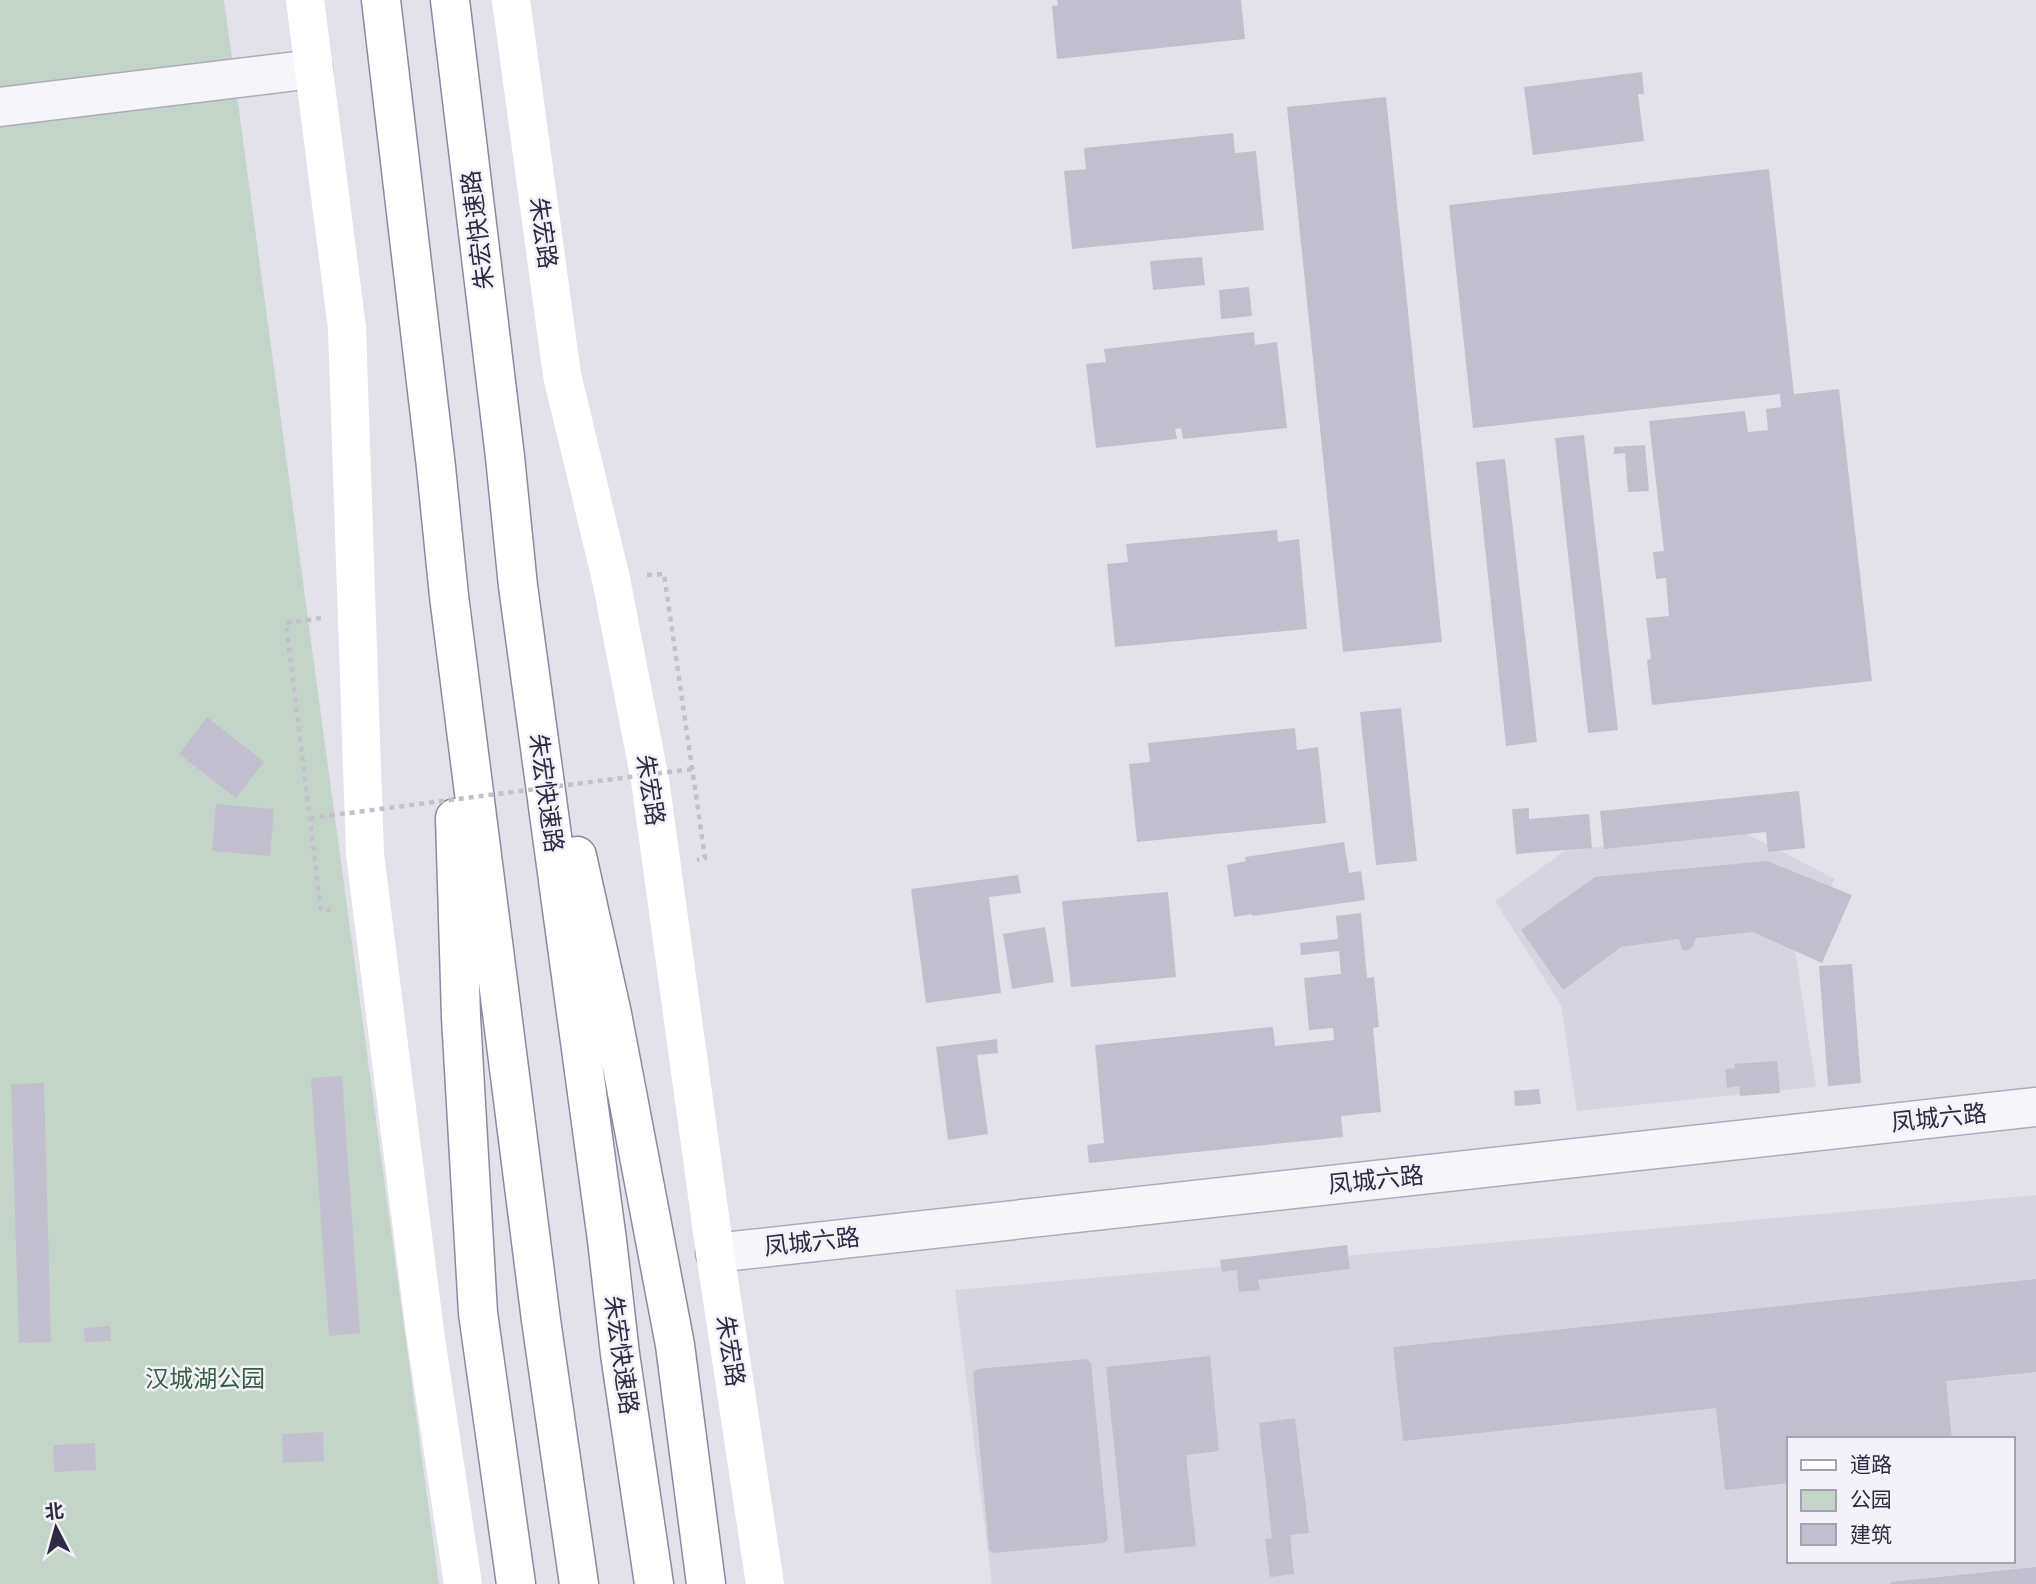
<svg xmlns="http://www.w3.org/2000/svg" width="2036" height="1584" font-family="'Golos Text','Noto Sans SC',sans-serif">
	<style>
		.built { fill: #d6d4e0; fill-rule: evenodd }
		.green { fill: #c3d5c8 }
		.building { fill: #c1bfce }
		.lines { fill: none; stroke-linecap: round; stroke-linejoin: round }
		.minor-casing { stroke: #adabb9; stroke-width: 41 }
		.tertiary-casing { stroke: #adabb9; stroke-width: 41 }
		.trunk-casing { stroke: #8c89a2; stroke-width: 41 }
		.path { stroke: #c2c0ca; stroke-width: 4.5; stroke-dasharray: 5 5; stroke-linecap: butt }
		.minor { stroke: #f6f5f9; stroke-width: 38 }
		.tertiary { stroke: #f6f5f9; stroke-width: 38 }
		.secondary { stroke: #fff; stroke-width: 38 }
		.trunk { stroke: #fff; stroke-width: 38 }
		.path-bridge { stroke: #c2c0ca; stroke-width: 4.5; stroke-dasharray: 5 5; stroke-linecap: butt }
		.labels { text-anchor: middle; stroke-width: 5; stroke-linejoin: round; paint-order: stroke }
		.street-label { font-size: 24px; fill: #2e2a43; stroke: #f3f2f8 }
		.park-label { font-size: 24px; fill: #375f44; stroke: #f3f2f8 }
	</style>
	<rect width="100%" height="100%" fill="#e3e2eb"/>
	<path class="built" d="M1745 833 1835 879 1795 950 1816 1087 1577 1111 1561 1005 1495 901 1566 850Z
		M2036 1195V1584H992L955 1290ZM1789 1439H2013V1561H1789Z"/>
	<path class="green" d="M0 0H224L439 1584H0Z"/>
	<path class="building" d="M1057 0H1241L1245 39 1057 59 1052 6 1058 5Z
		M1642 72 1644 94H1638L1644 141 1533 155 1524 87Z
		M1386 97 1442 642 1343 652 1287 107Z
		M1233 133 1235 153 1256 151 1264 230 1072 249 1064 171 1086 169 1084 148Z
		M1769 169 1794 394 1839 389 1872 681 1652 705 1647 660 1651 659 1646 618 1669 616 1666 578 1656 579 1653 552 1664 551 1649 421 1745 411 1748 432 1768 430 1766 409 1781 407 1780 394 1473 428 1449 205Z
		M1202 257 1205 285 1153 290 1150 261Z
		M1249 287 1252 316 1221 319 1219 290Z
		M1254 332 1255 345 1277 342 1287 428 1183 439 1181 428 1175 429 1177 439 1096 448 1086 364 1106 362 1104 349Z
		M1584 435 1618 730 1588 733 1555 438Z
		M1645 445 1649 491 1628 492 1625 453 1614 454V447Z
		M1505 459 1537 742 1506 746 1476 462Z
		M1277 530 1278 542 1299 539 1307 629 1115 647 1107 564 1128 562 1126 544Z
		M1401 708 1417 861 1376 865 1360 712Z
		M207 717 264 762 236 798 179 754Z
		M1295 728 1297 750 1318 747 1326 823 1137 842 1129 764 1150 762 1148 743Z
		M1799 791 1805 848 1768 852 1766 832 1604 849 1600 811Z
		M216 804 274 809 270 856 212 851Z
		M1529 808V819L1589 814 1592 848 1516 854 1512 809Z
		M1344 842 1349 873 1361 871 1365 900 1252 916V914L1234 917 1227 865 1246 861 1245 857Z
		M1767 861 1852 895 1822 963 1753 932 1696 938 1692 947 1686 951 1682 950 1679 939 1621 947 1563 990 1521 930 1595 877Z
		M1018 875 1021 893 989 897 1001 993 926 1003 911 889Z
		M1168 892 1176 977 1071 987 1062 901Z
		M1361 913 1367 978 1374 977 1379 1027 1373 1028 1381 1112 1341 1116 1343 1137 1089 1163 1087 1145 1104 1143 1095 1045 1273 1027 1275 1046 1334 1040 1333 1028 1309 1030 1304 978 1341 974 1339 951 1301 955 1300 943 1338 939 1336 916Z
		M1045 927 1054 982 1012 989 1003 934Z
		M1852 964 1861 1083 1828 1086 1819 966Z
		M997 1039 998 1053 977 1055 988 1134 948 1140 936 1047Z
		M1777 1061 1780 1093 1740 1096 1739 1086 1727 1088 1725 1069 1735 1068 1734 1064Z
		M342 1076 360 1333 329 1336 311 1078Z
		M44 1083 51 1342 19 1343 11 1084Z
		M1539 1089 1541 1104 1515 1106 1514 1091Z
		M1347 1245 1350 1269 1258 1280 1260 1290 1239 1292 1237 1270 1222 1272 1220 1260Z
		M2036 1279V1372L1946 1381 1952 1439H1789V1483L1725 1490 1716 1408 1403 1441 1393 1347Z
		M110 1326 111 1341 85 1342 84 1328Z
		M1210 1356 1219 1451 1186 1455 1196 1546 1125 1553 1106 1367Z
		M1087 1359 1091 1363 1108 1539 1104 1543 993 1553 989 1550 973 1373 977 1369Z
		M1295 1418 1309 1533 1290 1535 1294 1574 1270 1577 1265 1539 1272 1538 1259 1423Z
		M323 1432 324 1461 283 1463 282 1434Z
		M95 1443 96 1470 54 1472 53 1445Z
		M2036 1567V1584H1891V1582Z"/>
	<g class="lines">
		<g class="minor-casing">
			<path id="minor" d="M0 107 313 69"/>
		</g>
		<g class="tertiary-casing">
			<path id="tertiary" d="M715 1253 2036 1107"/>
		</g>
		<g class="trunk-casing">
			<path id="trunk" d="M381 0 436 467 449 596 541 1320 579 1584
				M450 0 505 457 518 586 607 1240 620 1354 654 1584
				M455 818 461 1017 478 1313 516 1584
				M577 856 612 1014 675 1345 706 1584"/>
		</g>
		<path class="path" d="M647 575 664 574 705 858 697 860
			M321 618 286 623 321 911 334 909"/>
		<use href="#minor" class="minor"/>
		<use href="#tertiary" class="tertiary"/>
		<path class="secondary" d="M305 0 347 328 365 854 425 1332 463 1584
			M511 0 562 375 611 579 650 780 715 1253 765 1584"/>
		<use href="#trunk" class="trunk"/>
		<path class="path-bridge" d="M310 818 692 769"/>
	</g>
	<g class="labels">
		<g class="street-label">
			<text transform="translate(478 230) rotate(-97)" y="8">朱宏快速路</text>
			<text transform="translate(543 233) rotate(82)" y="8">朱宏路</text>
			<text transform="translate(650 790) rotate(81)" y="8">朱宏路</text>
			<text transform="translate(546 793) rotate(82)" y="8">朱宏快速路</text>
			<text transform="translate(1939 1118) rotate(-6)" y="8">凤城六路</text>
			<text transform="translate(1376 1180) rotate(-6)" y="8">凤城六路</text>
			<text transform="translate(812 1242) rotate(-6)" y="8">凤城六路</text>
			<text transform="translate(730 1351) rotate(81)" y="8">朱宏路</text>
			<text transform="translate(621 1355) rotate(82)" y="8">朱宏快速路</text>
		</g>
		<g class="park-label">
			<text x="205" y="1387">汉城湖公园</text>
		</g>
	</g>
	<rect x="1787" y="1437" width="228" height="126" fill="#f3f2f8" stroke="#a4a2b0" stroke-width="2"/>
	<rect x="1801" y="1460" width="35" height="10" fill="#ffffff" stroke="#a4a2b0" stroke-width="2"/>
	<text x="1850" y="1472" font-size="21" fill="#2e2a43">道路</text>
	<rect x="1801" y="1490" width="35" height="21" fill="#c3d5c8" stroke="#a4a2b0" stroke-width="2"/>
	<text x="1850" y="1507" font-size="21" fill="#2e2a43">公园</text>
	<rect x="1801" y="1524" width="35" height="21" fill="#c1bfce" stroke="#a4a2b0" stroke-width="2"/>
	<text x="1850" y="1542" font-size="21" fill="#2e2a43">建筑</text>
	<g transform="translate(56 1528) rotate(354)" stroke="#f3f2f8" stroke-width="5" paint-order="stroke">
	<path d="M0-5L12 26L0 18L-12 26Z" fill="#2e2a43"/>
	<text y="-10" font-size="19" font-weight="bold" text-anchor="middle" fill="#2e2a43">北</text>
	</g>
</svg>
